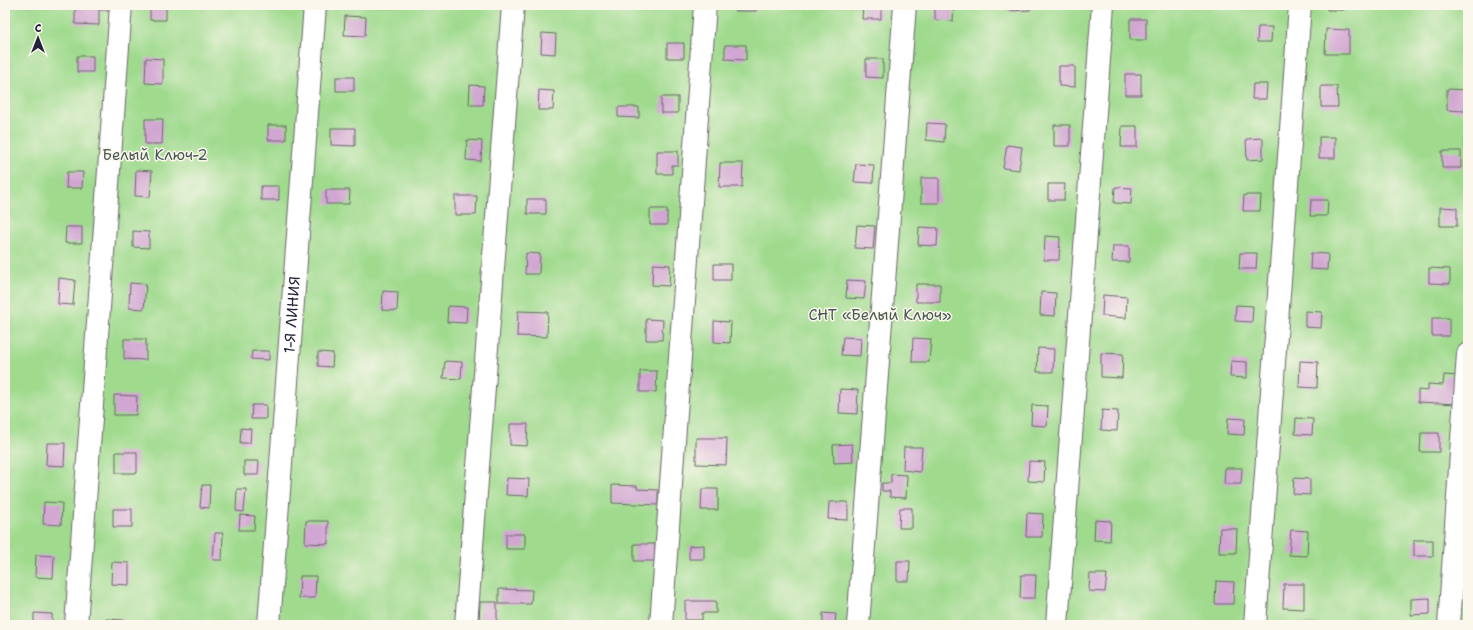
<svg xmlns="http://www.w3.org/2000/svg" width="1473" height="630" font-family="'Shantell Sans',sans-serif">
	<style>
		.green { fill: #9fda8d; stroke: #607e64 }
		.building { fill: #d1a6d2 }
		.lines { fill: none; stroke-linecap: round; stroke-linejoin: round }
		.minor-casing { stroke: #6a656b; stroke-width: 24 }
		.minor { stroke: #fff; stroke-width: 22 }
		.labels { text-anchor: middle; stroke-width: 3; stroke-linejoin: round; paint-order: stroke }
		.park-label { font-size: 15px; fill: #485954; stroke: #fbf7ec }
		.street-label { font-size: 15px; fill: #22223b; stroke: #fbf7ec }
	</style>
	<rect width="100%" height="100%" fill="#fbf7ec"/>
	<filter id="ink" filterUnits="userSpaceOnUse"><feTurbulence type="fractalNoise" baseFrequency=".025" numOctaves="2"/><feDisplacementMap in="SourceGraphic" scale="8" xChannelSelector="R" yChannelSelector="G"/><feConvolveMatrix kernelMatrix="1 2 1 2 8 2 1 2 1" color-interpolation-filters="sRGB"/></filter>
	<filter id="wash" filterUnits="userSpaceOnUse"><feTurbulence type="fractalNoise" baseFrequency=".012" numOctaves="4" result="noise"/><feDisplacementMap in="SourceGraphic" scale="16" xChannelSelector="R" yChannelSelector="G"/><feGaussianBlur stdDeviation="0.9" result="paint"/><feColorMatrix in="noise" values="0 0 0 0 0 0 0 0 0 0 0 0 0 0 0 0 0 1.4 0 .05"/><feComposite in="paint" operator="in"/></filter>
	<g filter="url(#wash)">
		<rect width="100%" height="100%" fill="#f0e1c3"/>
		<path class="green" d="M5 5H1468V625H5Z"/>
		<g id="blocks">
			<path class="building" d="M75 5H117V10H99V25L75 24Z
				M150 5H166V20H150Z
				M735 5H756V11H735Z
				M863 5H881V19H862Z
				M935 5H954L953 21 935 20Z
				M1008 5H1030V10L1008 11Z
				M1327 5H1344V10H1327Z
				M345 16 366 17 365 36 344 35Z
				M1130 19H1146V40H1130Z
				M1258 27H1272L1271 42H1257Z
				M1326 29 1349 30V54H1325Z
				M542 33 556 34 555 54 541 53Z
				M667 43H684V58H667Z
				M725 45H746V60L725 59Z
				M77 56H93V72H77Z
				M146 58 163 59V84L145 83Z
				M866 59H883V78L866 77Z
				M1059 66H1075V87L1059 86Z
				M1125 74H1141V95H1125Z
				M336 77H354V91H336Z
				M1253 84H1267L1266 99H1252Z
				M470 85 484 86 483 105H469Z
				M1321 86H1337L1338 107H1321Z
				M1447 89 1466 90 1465 111 1447 110Z
				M539 90 554 91 553 110H538Z
				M661 97H678V113H661Z
				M618 107H639V118L618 117Z
				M145 119H163L162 144H145Z
				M927 123 945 124 944 142 926 140Z
				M268 125H286V140H268Z
				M1054 125H1070V146H1054Z
				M1122 126H1137V147H1121Z
				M331 128H355V146L331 145Z
				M1319 137H1335V158H1319Z
				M1263 138V159L1247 160 1246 139Z
				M467 140 482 141 481 161 466 160Z
				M1007 145 1022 147 1019 170 1003 168Z
				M657 151H678V165H672V174H657Z
				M1442 151H1461V168H1442Z
				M720 163H743L742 187H719Z
				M856 164 874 165 873 183 854 182Z
				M136 170 152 171 150 197 135 196Z
				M67 172H83L82 188H66Z
				M921 178H939V203H921Z
				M1048 184H1065L1064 200H1048Z
				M261 186H279V200H261Z
				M1115 187 1132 188 1131 204 1114 203Z
				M326 190H350L349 204H326Z
				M1244 195H1261L1260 211H1243Z
				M455 196H477L476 215H455Z
				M527 199H546V214H527Z
				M1311 200H1328L1327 216H1310Z
				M1440 207 1457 208V226H1440Z
				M650 209H667V225H650Z
				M857 225 875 226 873 249 855 248Z
				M66 227H82V243H65Z
				M919 227 938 228 937 246 918 245Z
				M133 231 149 232V248L133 247Z
				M1045 236 1060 237 1059 260H1044Z
				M1113 246H1129V262H1112Z
				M526 253 540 254 539 274H525Z
				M1240 253H1257L1256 269H1239Z
				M1311 253 1328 254 1327 270 1310 269Z
				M653 264 670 265 669 286 652 285Z
				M714 264H731V280H714Z
				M1429 268 1450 269V284L1429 283Z
				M59 278 75 280 73 305 58 304Z
				M847 280 866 281 864 299 846 298Z
				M130 283 146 284 144 309 129 308Z
				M916 284H940V302H916Z
				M383 291 398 292 397 311 382 310Z
				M1041 292 1056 293 1055 316 1040 315Z
				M1103 295 1127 297 1126 318 1102 316Z
				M1236 305 1253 306 1252 322 1235 321Z
				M448 306 467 307 466 323 447 322Z
				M518 311 548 312 547 337 517 336Z
				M1305 311 1322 312 1321 328 1305 327Z
				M1432 318H1449V336H1432Z
				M646 319 663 320 662 340H646Z
				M714 321 731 322 730 343 714 342Z
				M843 337 861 338 860 356 841 355Z
				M913 338 931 339 929 362H912Z
				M124 339H146V360L124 359Z
				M1038 348 1054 349 1053 372H1037Z
				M252 351H269V360L251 359Z
				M318 352 333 353 332 367 318 366Z
				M1101 353 1123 354 1122 378 1101 377Z
				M445 361 462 362 461 379 443 378Z
				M1231 361 1247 362V378L1230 377Z
				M1300 361 1318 362 1317 388 1299 387Z
				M640 371H657L656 392H640Z
				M1444 375 1459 376 1457 404 1418 402V390L1428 391V384L1443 385Z
				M840 389 858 390 857 414 839 413Z
				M114 395 137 396 136 415H114Z
				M252 405H266V419H251Z
				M1032 405 1048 406 1047 426 1031 425Z
				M1102 410 1118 411 1117 431 1101 430Z
				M1228 418 1245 419 1244 435 1227 434Z
				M1296 418 1313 419 1312 435 1295 434Z
				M510 424H528L527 446 510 445Z
				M241 428 251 429 250 443H240Z
				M1421 433H1439V452H1420Z
				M696 438H727L726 465 696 464Z
				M47 443H65L64 466 46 465Z
				M852 444 853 462 834 463 833 445Z
				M904 447H922L920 472 903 470Z
				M116 452H137V473H116Z
				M244 461H259L258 475H244Z
				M1029 461 1045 462 1044 482 1028 481Z
				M1225 468H1242L1241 484H1224Z
				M891 474 907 475 906 498 890 497V491H882V483H891Z
				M507 478 529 479 528 496 506 495Z
				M1294 478 1310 479V495L1293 494Z
				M202 485H210L209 508 200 507Z
				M612 485 637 486V489L658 490V505L612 503Z
				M237 489H246L244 512 236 511Z
				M702 489H718V510H701Z
				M44 502 62 503 61 525 43 524Z
				M829 502H848V520L828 519Z
				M900 508H912V528H899Z
				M113 509H132V527H113Z
				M1027 513 1043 514 1042 537H1026Z
				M240 515 255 516 254 530H239Z
				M1095 520 1111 521 1110 541 1094 540Z
				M306 521H328V544L305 543Z
				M1220 528 1237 529 1236 553H1219Z
				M1291 530 1308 531 1307 556 1289 555Z
				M215 533H223L222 560H213Z
				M506 534H525V549H506Z
				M1414 540H1433V556H1414Z
				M634 544H655V561H634Z
				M704 545V559H689V546Z
				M36 555 54 556 53 578 35 577Z
				M897 561H910L909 581H897Z
				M112 562 129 563V585L111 584Z
				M1090 574H1107L1105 592 1089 591Z
				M1021 575H1036L1035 598H1020Z
				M300 576H316L315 598H299Z
				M1216 581 1234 582 1233 604H1215Z
				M1284 584H1304V609L1283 608Z
				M499 589 532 590 531 604H499Z
				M1430 598V614L1411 615V599Z
				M685 601H716V613H702V620H685Z
				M480 602H497V623H479Z
				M34 613 52 614V625H34Z
				M823 613 836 614 835 625H823Z
				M106 619 124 620V625H106Z"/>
		</g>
	</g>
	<g filter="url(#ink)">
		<use href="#blocks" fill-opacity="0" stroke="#6a656b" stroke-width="1"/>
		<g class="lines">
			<g class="minor-casing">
				<g id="minor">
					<path d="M76 625 121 5"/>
					<path id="s1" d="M269 625 315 5"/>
					<path d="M466 625 513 5"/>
					<path d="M661 625 705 5"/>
					<path d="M858 625 905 5"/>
					<path d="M1057 625 1103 5"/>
					<path d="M1255 625 1300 5"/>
					<path d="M1449 625 1468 354"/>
				</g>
			</g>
			<use href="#minor" class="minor"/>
		</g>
	</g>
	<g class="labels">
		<g class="park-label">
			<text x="155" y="160">Белый Ключ-2</text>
			<text x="880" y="320">СНТ «Белый Ключ»</text>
		</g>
		<g class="street-label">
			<text dy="5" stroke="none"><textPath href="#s1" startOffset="311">1-Я ЛИНИЯ</textPath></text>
		</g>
	</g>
	<rect width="1473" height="630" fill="none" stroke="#fbf7ec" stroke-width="20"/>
	<g transform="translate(38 38)" stroke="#fbf7ec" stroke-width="3" paint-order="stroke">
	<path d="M0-3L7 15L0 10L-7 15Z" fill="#22223b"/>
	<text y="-6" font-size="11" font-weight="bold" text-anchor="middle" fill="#22223b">С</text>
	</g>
</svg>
